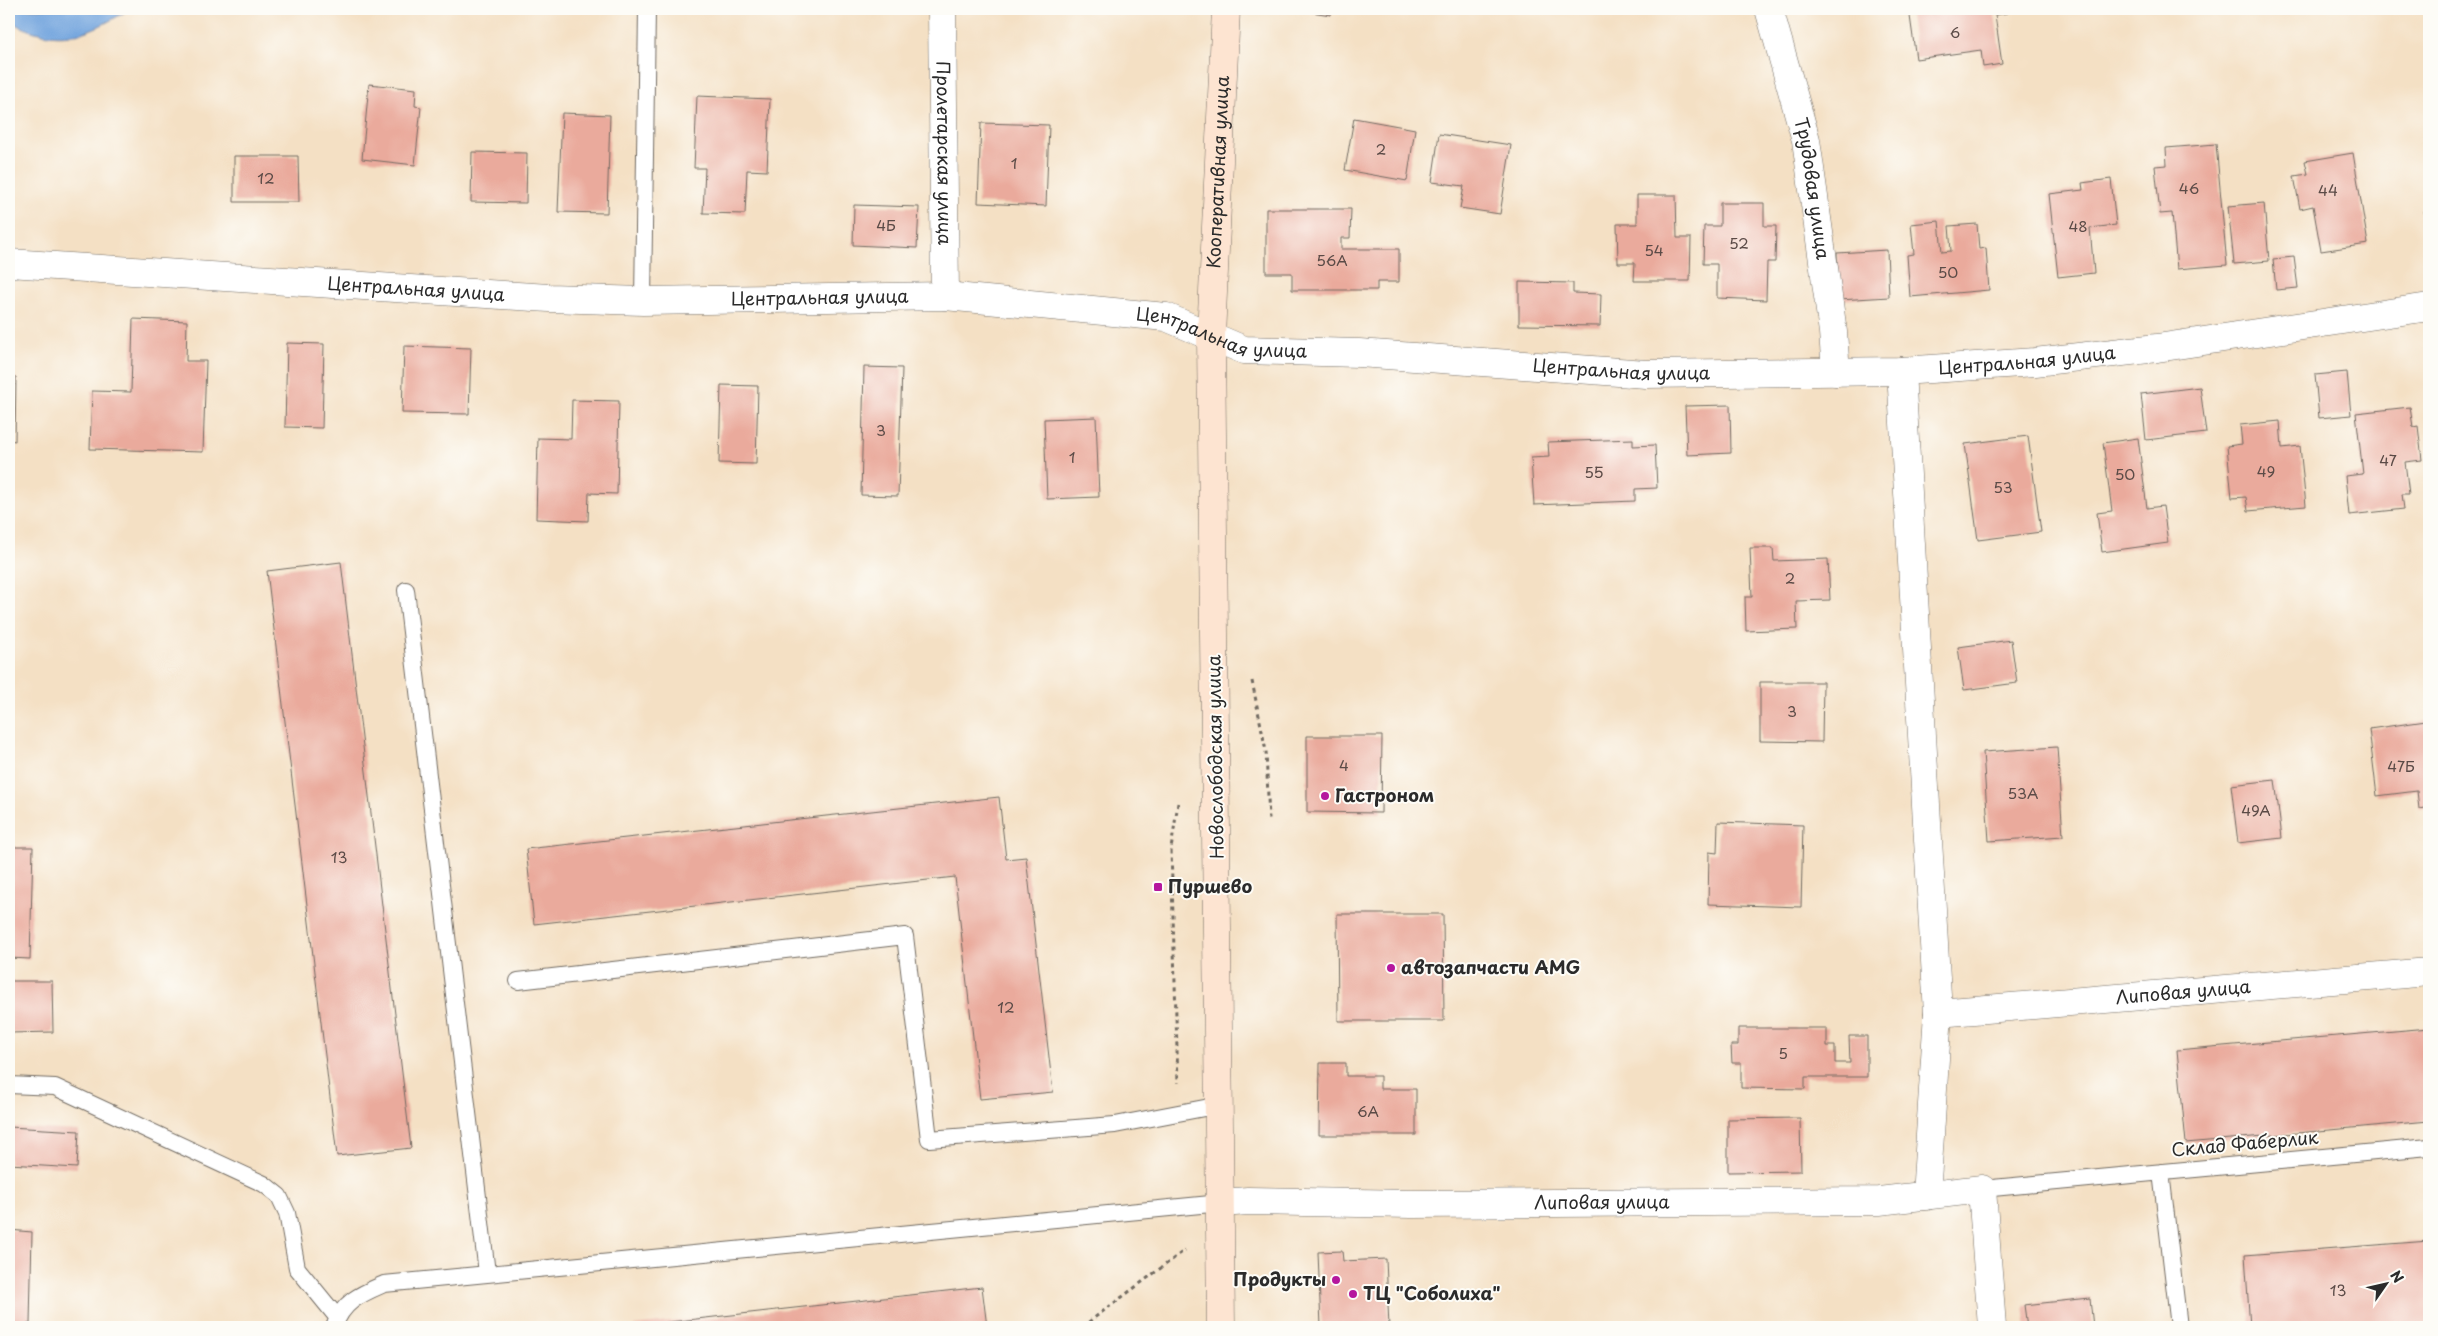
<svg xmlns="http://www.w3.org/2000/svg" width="2438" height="1336" font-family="'Playpen Sans',sans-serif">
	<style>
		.water { fill: #73a5de; stroke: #4f6884 }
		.building { fill: #eaaa9c }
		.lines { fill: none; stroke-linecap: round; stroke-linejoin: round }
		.service-casing { stroke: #716a61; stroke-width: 18 }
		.minor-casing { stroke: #716a61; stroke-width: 29 }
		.secondary-casing { stroke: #716a61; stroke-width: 29 }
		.path { stroke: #716a61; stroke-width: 3; stroke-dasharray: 4 4; stroke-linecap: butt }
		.service { stroke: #fff; stroke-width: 16 }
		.minor { stroke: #fff; stroke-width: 28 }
		.secondary { stroke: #fde4d1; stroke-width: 28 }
		.poi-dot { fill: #b5179e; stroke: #fdfcf7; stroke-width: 2 }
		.labels { text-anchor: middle; stroke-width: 4; stroke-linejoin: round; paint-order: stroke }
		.number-label { font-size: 15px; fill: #5b4b47 }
		.street-label { font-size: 18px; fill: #2b2b2b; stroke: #fdfcf7 }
		.poi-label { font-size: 18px; font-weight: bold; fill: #2b2b2b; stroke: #fdfcf7; text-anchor: start }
	</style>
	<rect width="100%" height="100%" fill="#fdfcf7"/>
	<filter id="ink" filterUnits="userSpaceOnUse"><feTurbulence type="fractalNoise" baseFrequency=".02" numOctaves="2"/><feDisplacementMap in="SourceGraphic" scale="10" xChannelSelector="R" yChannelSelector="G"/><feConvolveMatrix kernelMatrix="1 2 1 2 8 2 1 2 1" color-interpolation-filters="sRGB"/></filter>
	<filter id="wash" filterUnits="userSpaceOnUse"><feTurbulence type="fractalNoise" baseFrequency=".0096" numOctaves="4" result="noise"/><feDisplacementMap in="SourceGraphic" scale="20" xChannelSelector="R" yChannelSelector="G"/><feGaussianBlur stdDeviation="1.12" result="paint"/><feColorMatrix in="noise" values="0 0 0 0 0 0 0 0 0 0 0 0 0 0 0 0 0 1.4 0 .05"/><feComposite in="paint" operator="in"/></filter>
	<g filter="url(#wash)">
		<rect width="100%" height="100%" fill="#f4e0c4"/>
		<path class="water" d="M9 9H130C86 36 58 47 9 21Z"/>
		<g id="blocks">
			<path class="building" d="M1291 9H1332L1331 15Z
				M1909 9H2007L2008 13 1995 15 2002 64 1983 67 1981 50 1916 59Z
				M369 84 416 89 415 106 421 107 415 165 362 159Z
				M697 96 770 99 767 171 747 170 745 214 703 213 705 168H694Z
				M562 113 610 115 607 213 558 212Z
				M1354 118 1415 129 1407 181 1345 170Z
				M981 123 1049 125 1046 206 978 203Z
				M1439 134 1511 145 1500 214 1460 208 1464 186 1432 182Z
				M2216 144 2227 265 2177 269 2172 213 2160 214 2155 166 2167 165 2166 148Z
				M472 152 527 153 526 203 471 202Z
				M2353 153 2368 244 2321 251 2313 206 2300 209 2294 176 2308 174 2305 161Z
				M234 156H298L299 202H234Z
				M2111 179 2116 225 2090 228 2094 273 2058 277 2049 194 2083 190 2082 183Z
				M1637 195H1676L1677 238H1691L1690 281H1634L1635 263H1618L1617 224H1637Z
				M1720 203H1764V226H1776L1775 262H1767L1766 300 1717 298V264H1703L1704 226H1720Z
				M2264 203 2269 261 2234 264 2228 206Z
				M854 205 919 207 917 248 853 245Z
				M1266 209H1351L1350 238H1341V249H1399V282H1377V290H1292V273H1266Z
				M2424 211H2429V237H2428Z
				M1939 221 1942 252 1951 251 1949 226 1977 224 1979 249 1986 248 1989 290 1910 297 1907 255 1914 254 1911 224Z
				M1887 250 1889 297 1839 300 1837 253Z
				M2294 257 2298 288 2276 290 2273 259Z
				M1519 282 1573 283V293L1601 294 1600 326 1519 325Z
				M133 319 187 321 186 361H206L203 452 90 449 92 391 131 392Z
				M287 343 324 344 322 428 285 427Z
				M404 346 471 348 469 414 402 413Z
				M864 367 902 368 898 496 861 495Z
				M2347 372 2351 415 2319 418 2315 375Z
				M9 377H16L15 441 9 440Z
				M721 385 758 386 756 464 719 463Z
				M2200 387 2206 433 2146 440 2141 394Z
				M572 400 619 401 617 494 589 493 588 521 536 519 538 438 571 439Z
				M1730 405 1731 453 1687 455 1685 406Z
				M2410 407 2413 427 2418 426 2422 460 2405 462 2409 494H2402L2404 509 2349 515 2345 476 2363 474 2356 413Z
				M1096 417 1099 497 1047 499 1044 419Z
				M2280 421 2282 448 2300 446 2306 506 2248 511 2246 497 2232 498 2227 446 2242 444 2240 425Z
				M2028 436 2041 532 1978 540 1965 444Z
				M2138 438 2147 508 2163 506 2168 543 2102 552 2097 513 2112 511 2103 443Z
				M1633 439V446L1655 445 1657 488 1635 489V501L1534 505 1531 458 1549 457 1548 442Z
				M1750 548H1773L1774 561 1828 559 1830 600 1796 601 1797 629 1746 631 1745 597H1752Z
				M341 562 411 1148 337 1156 267 571Z
				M2011 640 2017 683 1964 690 1958 647Z
				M1760 682H1823L1822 742 1760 741Z
				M2426 721 2429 744V807L2419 809 2417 791 2377 796 2369 729Z
				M1307 736H1382L1381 813 1307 812Z
				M2057 747 2063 836 1989 841 1983 752Z
				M2275 780 2282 838 2238 843 2231 785Z
				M999 797 1006 859 1026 857 1053 1092 980 1099 955 877 534 924 526 849Z
				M1718 822 1803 825 1801 907 1708 904 1709 852 1717 853Z
				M9 847H33L30 959 9 958Z
				M1337 914H1443L1444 1021H1338Z
				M9 981H52L53 1032 9 1033Z
				M1738 1028H1827V1046H1835V1063H1850L1849 1036H1867V1077H1805V1089L1741 1088V1063H1732L1731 1045H1738Z
				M2429 1028V1121L2186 1143 2177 1050Z
				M1320 1063H1346V1076H1380V1089H1416V1135H1319Z
				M1800 1118 1801 1171 1728 1172V1119Z
				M9 1127 79 1131 77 1168 9 1164Z
				M9 1230 32 1232 30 1324H9Z
				M2429 1241V1327H2250L2245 1255Z
				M1342 1251 1343 1261 1386 1259 1389 1327H1321L1318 1252Z
				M982 1287 987 1327H634V1326Z
				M2090 1298 2093 1327H2027L2024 1305Z"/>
		</g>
	</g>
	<g filter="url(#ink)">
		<use href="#blocks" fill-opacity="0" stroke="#716a61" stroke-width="1"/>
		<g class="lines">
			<g class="service-casing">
				<path id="service" d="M643 301 647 9
					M406 590 487 1273
					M518 981 905 936 929 1139 1115 1125 1220 1105
					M9 1085 55 1087 264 1184 279 1196 287 1213 297 1268 337 1317
					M2161 1172 2179 1327
					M1982 1189 2429 1147
					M334 1327C343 1301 361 1294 384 1284L1221 1203"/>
			</g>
			<g class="minor-casing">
				<g id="minor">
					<path id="s1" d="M942 9 945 296"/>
					<path id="s2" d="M1769 9 1806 140 1833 332 1836 372"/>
					<path id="s3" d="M9 263 549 298 643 301 945 296 1166 317 1244 350 1359 353 1646 374 1901 371 2035 362 2157 348 2429 307"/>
					<path d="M1901 371 1938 1013 1926 1196"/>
					<path id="s4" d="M1938 1013 2429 972"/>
					<path id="s5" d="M1221 1203 1248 1201 1411 1204 1879 1201 1982 1189 1992 1327"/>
				</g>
			</g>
			<g class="secondary-casing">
				<g id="secondary">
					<path id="s6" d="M1221 1327 1211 336 1226 9"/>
				</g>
			</g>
			<path class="path" d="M1252 681 1266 751 1269 820
				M1178 803 1171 849 1178 1083
				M1082 1327 1185 1250"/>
			<use href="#service" class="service"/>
			<use href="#minor" class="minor"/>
			<use href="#secondary" class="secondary"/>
		</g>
	</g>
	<g class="poi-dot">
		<circle cx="1325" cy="796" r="5"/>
		<rect x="1153" y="882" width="10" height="10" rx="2.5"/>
		<circle cx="1391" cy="968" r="5"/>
		<circle cx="1336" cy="1280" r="5"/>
		<circle cx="1353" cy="1294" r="5"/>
	</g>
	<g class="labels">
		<g class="number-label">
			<text x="1955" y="38">6</text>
			<text x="1381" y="155">2</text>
			<text x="1014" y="169">1</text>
			<text x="266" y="184">12</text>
			<text x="2189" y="194">46</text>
			<text x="2328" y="196">44</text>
			<text x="886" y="231">4Б</text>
			<text x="2078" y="232">48</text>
			<text x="1739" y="249">52</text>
			<text x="1654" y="256">54</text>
			<text x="1332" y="266">56А</text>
			<text x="1948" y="278">50</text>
			<text x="881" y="436">3</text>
			<text x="1072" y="463">1</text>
			<text x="2388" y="466">47</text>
			<text x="2266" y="477">49</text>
			<text x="1594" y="478">55</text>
			<text x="2125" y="480">50</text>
			<text x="2003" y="493">53</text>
			<text x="1790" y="584">2</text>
			<text x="1792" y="717">3</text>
			<text x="1344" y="771">4</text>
			<text x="2401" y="772">47Б</text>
			<text x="2023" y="799">53А</text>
			<text x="2256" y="816">49А</text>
			<text x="339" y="863">13</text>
			<text x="1006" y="1013">12</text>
			<text x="1783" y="1059">5</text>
			<text x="1368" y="1117">6А</text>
			<text x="2338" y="1296">13</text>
		</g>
		<g class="street-label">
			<text dy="6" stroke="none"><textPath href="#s1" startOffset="144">Пролетарская улица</textPath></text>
			<text dy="6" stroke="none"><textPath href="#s6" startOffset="1155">Кооперативная улица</textPath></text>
			<text dy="6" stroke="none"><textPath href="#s2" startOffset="185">Трудовая улица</textPath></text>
			<text dy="6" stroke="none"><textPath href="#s3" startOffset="408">Центральная улица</textPath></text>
			<text dy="6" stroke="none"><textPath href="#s3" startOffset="812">Центральная улица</textPath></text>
			<text dy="6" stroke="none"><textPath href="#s3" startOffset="1218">Центральная улица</textPath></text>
			<text dy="6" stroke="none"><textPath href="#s3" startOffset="2028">Центральная улица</textPath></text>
			<text dy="6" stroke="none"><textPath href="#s3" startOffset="1622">Центральная улица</textPath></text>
			<text transform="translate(1216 757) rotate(-91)" y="6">Новослободская улица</text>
			<text dy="6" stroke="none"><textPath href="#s4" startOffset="246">Липовая улица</textPath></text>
			<text transform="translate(2245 1144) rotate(-5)" y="6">Склад Фаберлик</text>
			<text dy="6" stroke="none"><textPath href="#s5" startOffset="381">Липовая улица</textPath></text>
		</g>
		<g class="poi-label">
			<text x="1335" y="802">Гастроном</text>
			<text x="1168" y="893">Пуршево</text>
			<text x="1401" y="974">автозапчасти AMG</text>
			<text x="1326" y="1286" text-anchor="end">Продукты</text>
			<text x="1363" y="1300">ТЦ "Соболиха"</text>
		</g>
	</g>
	<rect width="2438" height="1336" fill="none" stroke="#fdfcf7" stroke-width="30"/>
	<g transform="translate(2386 1284) rotate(56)" stroke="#fdfcf7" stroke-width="4" paint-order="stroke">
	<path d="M0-4L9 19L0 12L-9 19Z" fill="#2b2b2b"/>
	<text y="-8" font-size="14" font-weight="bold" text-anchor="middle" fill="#2b2b2b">N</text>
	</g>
</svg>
